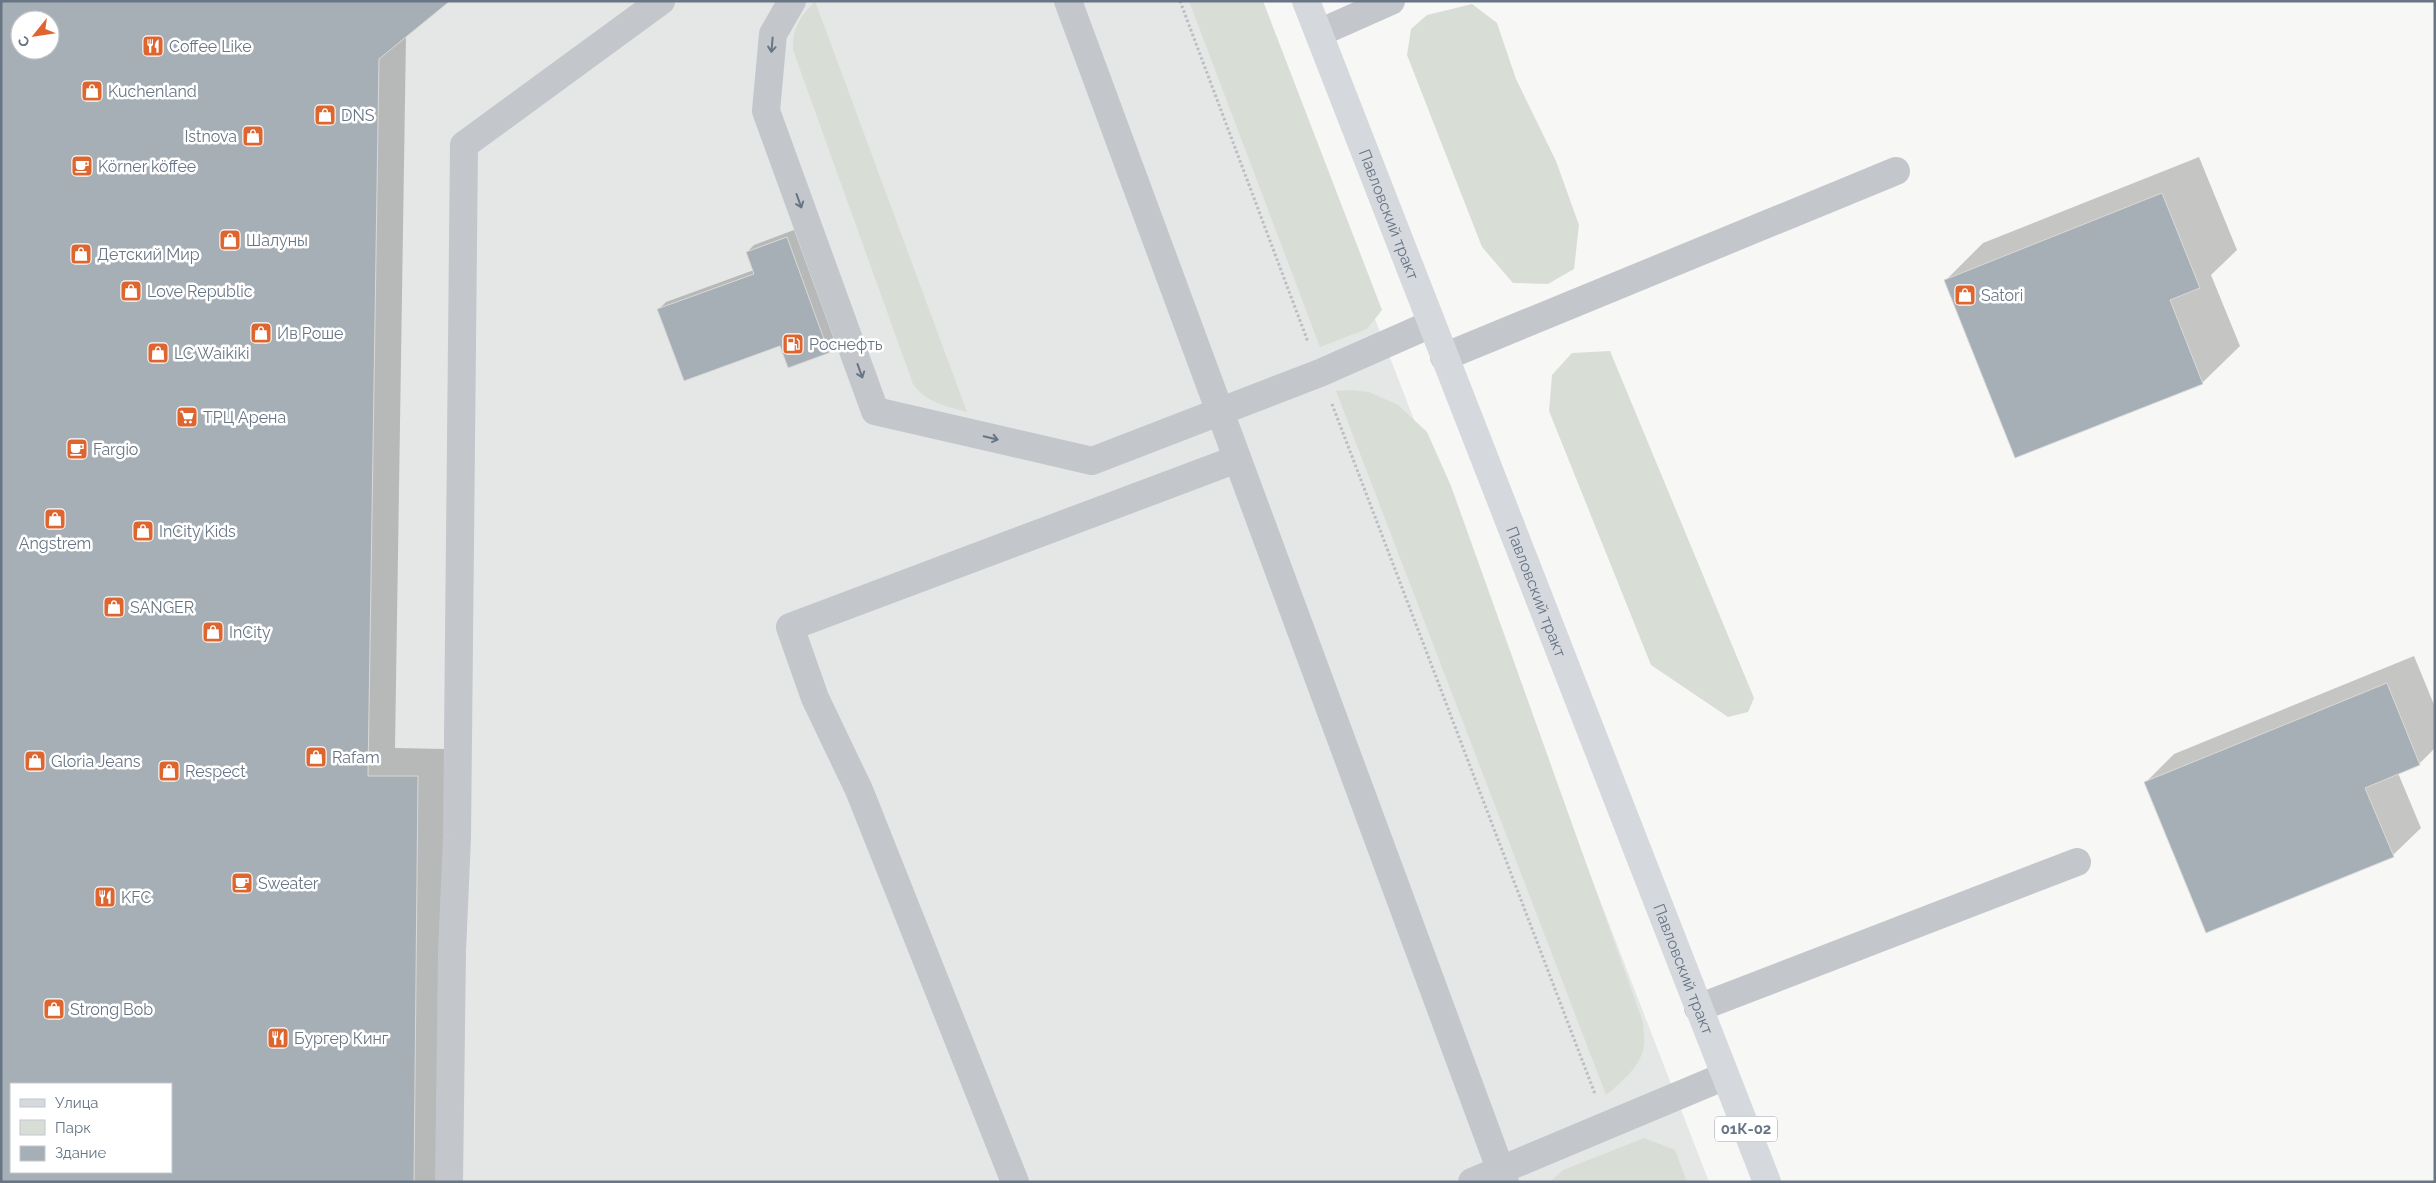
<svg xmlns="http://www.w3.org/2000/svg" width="2436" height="1183" font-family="Raleway,sans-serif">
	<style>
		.built { fill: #e5e6e6; fill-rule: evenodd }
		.green { fill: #d8ded6 }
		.shadow { fill: #0003; fill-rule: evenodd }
		.building { fill: #a7afb6; stroke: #d9d9d7; fill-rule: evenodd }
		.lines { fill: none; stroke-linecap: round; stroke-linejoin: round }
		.path { stroke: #bbbdc0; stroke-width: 3; stroke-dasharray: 2.5 2.5; stroke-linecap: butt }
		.minor { stroke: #c3c6ca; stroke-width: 28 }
		.major { stroke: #d5d8dd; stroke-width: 28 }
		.oneway { stroke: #677585 }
		.labels { text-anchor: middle; stroke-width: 5; stroke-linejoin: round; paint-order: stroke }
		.shield { fill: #fff; stroke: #959eaa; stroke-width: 1 }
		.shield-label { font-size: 15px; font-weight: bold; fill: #677585 }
		.poi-label { font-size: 16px; fill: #677585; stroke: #fff; text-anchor: start }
		.street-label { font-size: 16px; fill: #677585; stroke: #fff }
	</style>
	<rect width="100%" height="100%" fill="#f7f7f5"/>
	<path class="built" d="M1 1H1252L1709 1182H1ZM20 20H50V50H20ZM11 1084H171V1172H11Z"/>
	<path class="green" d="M815 1 967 412C945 406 927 403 913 384L793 50C792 28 800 17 815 1Z
		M1189 1H1263L1382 310 1367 329 1320 347Z
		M1472 4 1497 23 1516 79 1556 161 1579 225 1574 269 1548 284 1513 283 1482 247 1407 55 1411 29 1427 15Z
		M1610 351 1754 698 1748 712 1728 717 1651 665 1549 411 1552 375 1572 353Z
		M1351 390 1369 392 1398 405 1427 432 1451 486 1643 1022C1643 1029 1645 1038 1644 1046 1641 1066 1621 1083 1606 1095L1336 391Z
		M1644 1138 1675 1150 1687 1182H1550L1563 1170Z"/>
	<path class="shadow" d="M1 1 406 35 395 748 445 749 441 1182H1ZM20 20H50V50H20ZM11 1084H171V1172H11Z
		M2199 157 2237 250 2211 275 2240 346 2202 383 1946 280 1983 243Z
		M794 230 836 345 829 352 789 366 781 345 659 309 666 302 754 270 747 252 754 245Z
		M2414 656 2435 707V748L2419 764 2398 773 2421 828 2393 855 2146 782 2174 754Z"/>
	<path class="building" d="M1 1H450L379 59 368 776H418L414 1182H1ZM20 20H50V50H20ZM11 1084H171V1172H11Z
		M2162 193 2200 288 2170 300 2203 384 2015 458 1944 280Z
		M787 237 829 353 788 368 780 346 684 381 657 309 754 274 746 252Z
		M2387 683 2420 765 2365 788 2394 857 2206 933 2144 782Z"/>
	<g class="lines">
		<path class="path" d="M1180 1 1308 342
			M1332 404 1595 1094"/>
		<path class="minor" d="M792 1 773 34 766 111 875 411 1092 461 1320 373 1431 324
			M1068 1 1505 1182
			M1319 33 1391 1
			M1444 357 1896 171
			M1698 1008 2077 862
			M449 1182 452 951 457 837 464 145 661 1
			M1015 1182 859 790 815 698 790 627 1237 459
			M1472 1182 1725 1076"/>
		<path class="major" id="s1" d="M1306 1 1767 1182"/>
	</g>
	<defs><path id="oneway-shaft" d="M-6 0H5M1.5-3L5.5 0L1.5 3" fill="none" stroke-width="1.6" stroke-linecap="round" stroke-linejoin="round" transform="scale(1.25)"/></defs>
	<g class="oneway">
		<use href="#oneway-shaft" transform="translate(772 45) rotate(95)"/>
		<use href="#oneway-shaft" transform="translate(799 201) rotate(70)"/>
		<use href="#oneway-shaft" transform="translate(860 371) rotate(70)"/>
		<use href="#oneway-shaft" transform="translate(991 438) rotate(13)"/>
	</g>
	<defs>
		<g id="restaurant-square" transform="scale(1.125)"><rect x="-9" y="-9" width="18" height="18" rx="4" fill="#de662e" stroke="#fff"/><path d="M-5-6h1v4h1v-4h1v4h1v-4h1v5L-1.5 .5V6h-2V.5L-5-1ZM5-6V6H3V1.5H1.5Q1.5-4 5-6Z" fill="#fff"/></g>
		<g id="shop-square" transform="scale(1.125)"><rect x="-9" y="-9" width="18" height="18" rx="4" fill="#de662e" stroke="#fff"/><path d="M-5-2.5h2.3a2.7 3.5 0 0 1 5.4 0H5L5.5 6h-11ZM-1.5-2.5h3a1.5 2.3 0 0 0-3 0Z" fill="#fff"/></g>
		<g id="cafe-square" transform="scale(1.125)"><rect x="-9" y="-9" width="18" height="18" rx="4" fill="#de662e" stroke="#fff"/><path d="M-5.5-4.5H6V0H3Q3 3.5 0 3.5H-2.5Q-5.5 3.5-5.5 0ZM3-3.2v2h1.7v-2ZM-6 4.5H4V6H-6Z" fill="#fff"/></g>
		<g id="fuel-square" transform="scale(1.125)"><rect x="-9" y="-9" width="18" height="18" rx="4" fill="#de662e" stroke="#fff"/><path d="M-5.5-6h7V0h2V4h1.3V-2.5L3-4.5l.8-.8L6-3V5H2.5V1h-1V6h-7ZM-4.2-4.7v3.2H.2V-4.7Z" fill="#fff"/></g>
		<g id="supermarket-square" transform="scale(1.125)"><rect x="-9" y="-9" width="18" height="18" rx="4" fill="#de662e" stroke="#fff"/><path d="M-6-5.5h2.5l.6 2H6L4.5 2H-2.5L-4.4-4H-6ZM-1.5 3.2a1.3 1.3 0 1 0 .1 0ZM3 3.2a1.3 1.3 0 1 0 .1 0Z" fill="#fff"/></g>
	</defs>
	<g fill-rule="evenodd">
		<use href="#restaurant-square" x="153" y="46"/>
		<use href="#shop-square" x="92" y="91"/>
		<use href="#shop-square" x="325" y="115"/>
		<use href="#shop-square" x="253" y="136"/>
		<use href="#cafe-square" x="82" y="166"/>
		<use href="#shop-square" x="230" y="240"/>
		<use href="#shop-square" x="81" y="254"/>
		<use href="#shop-square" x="131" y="291"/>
		<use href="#shop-square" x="1965" y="295"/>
		<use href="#shop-square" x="261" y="333"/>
		<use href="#fuel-square" x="793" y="344"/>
		<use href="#shop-square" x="158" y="353"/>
		<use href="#supermarket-square" x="187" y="417"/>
		<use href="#cafe-square" x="77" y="449"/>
		<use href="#shop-square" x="55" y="519"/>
		<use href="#shop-square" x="143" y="531"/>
		<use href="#shop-square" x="114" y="607"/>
		<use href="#shop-square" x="213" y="632"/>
		<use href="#shop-square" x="316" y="757"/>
		<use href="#shop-square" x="35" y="761"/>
		<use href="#shop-square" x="169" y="771"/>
		<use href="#cafe-square" x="242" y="883"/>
		<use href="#restaurant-square" x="105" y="897"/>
		<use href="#shop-square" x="54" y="1009"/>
		<use href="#restaurant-square" x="278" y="1038"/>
	</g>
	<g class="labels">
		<rect class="shield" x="1715" y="1116.5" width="62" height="25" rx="4"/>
		<g class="shield-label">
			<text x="1746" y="1134">01К-02</text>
		</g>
		<g class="poi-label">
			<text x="169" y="52">Coffee Like</text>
			<text x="108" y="97">Kuchenland</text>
			<text x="341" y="121">DNS</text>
			<text x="237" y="142" text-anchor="end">Istnova</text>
			<text x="98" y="172">Körner köffee</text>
			<text x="246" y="246">Шалуны</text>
			<text x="97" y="260">Детский Мир</text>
			<text x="147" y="297">Love Republic</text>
			<text x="1981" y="301">Satori</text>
			<text x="277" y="339">Ив Роше</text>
			<text x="809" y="350">Роснефть</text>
			<text x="174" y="359">LC Waikiki</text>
			<text x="203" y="423">ТРЦ Арена</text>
			<text x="93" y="455">Fargio</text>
			<text x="159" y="537">InCity Kids</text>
			<text x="55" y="549" text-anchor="middle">Angstrem</text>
			<text x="130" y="613">SANGER</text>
			<text x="229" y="638">InCity</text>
			<text x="332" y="763">Rafam</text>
			<text x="51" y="767">Gloria Jeans</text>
			<text x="185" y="777">Respect</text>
			<text x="258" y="889">Sweater</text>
			<text x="121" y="903">KFC</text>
			<text x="70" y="1015">Strong Bob</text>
			<text x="294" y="1044">Бургер Кинг</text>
		</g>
		<g class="street-label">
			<text dy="6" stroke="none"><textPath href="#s1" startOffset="229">Павловский тракт</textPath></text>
			<text dy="6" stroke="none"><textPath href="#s1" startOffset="634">Павловский тракт</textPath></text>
			<text dy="6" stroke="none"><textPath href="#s1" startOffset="1039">Павловский тракт</textPath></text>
		</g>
	</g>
	<rect width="2436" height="1183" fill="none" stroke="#677585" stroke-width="5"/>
	<rect x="10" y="1083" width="162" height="90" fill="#ffffff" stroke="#c2c8ce"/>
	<rect x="20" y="1099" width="25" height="8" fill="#d5d8dd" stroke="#c2c8ce"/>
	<text x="55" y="1108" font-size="15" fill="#677585">Улица</text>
	<rect x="20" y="1120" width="25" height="15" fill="#d8ded6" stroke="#c2c8ce"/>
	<text x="55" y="1133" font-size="15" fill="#677585">Парк</text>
	<rect x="20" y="1146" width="25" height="15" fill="#a7afb6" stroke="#c2c8ce"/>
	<text x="55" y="1158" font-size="15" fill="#677585">Здание</text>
	<g transform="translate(35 35) rotate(240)"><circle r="24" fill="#ffffff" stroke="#c2c8ce"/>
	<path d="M0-4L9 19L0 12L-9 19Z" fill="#de662e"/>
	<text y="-8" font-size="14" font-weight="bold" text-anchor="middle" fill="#677585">С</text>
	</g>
</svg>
